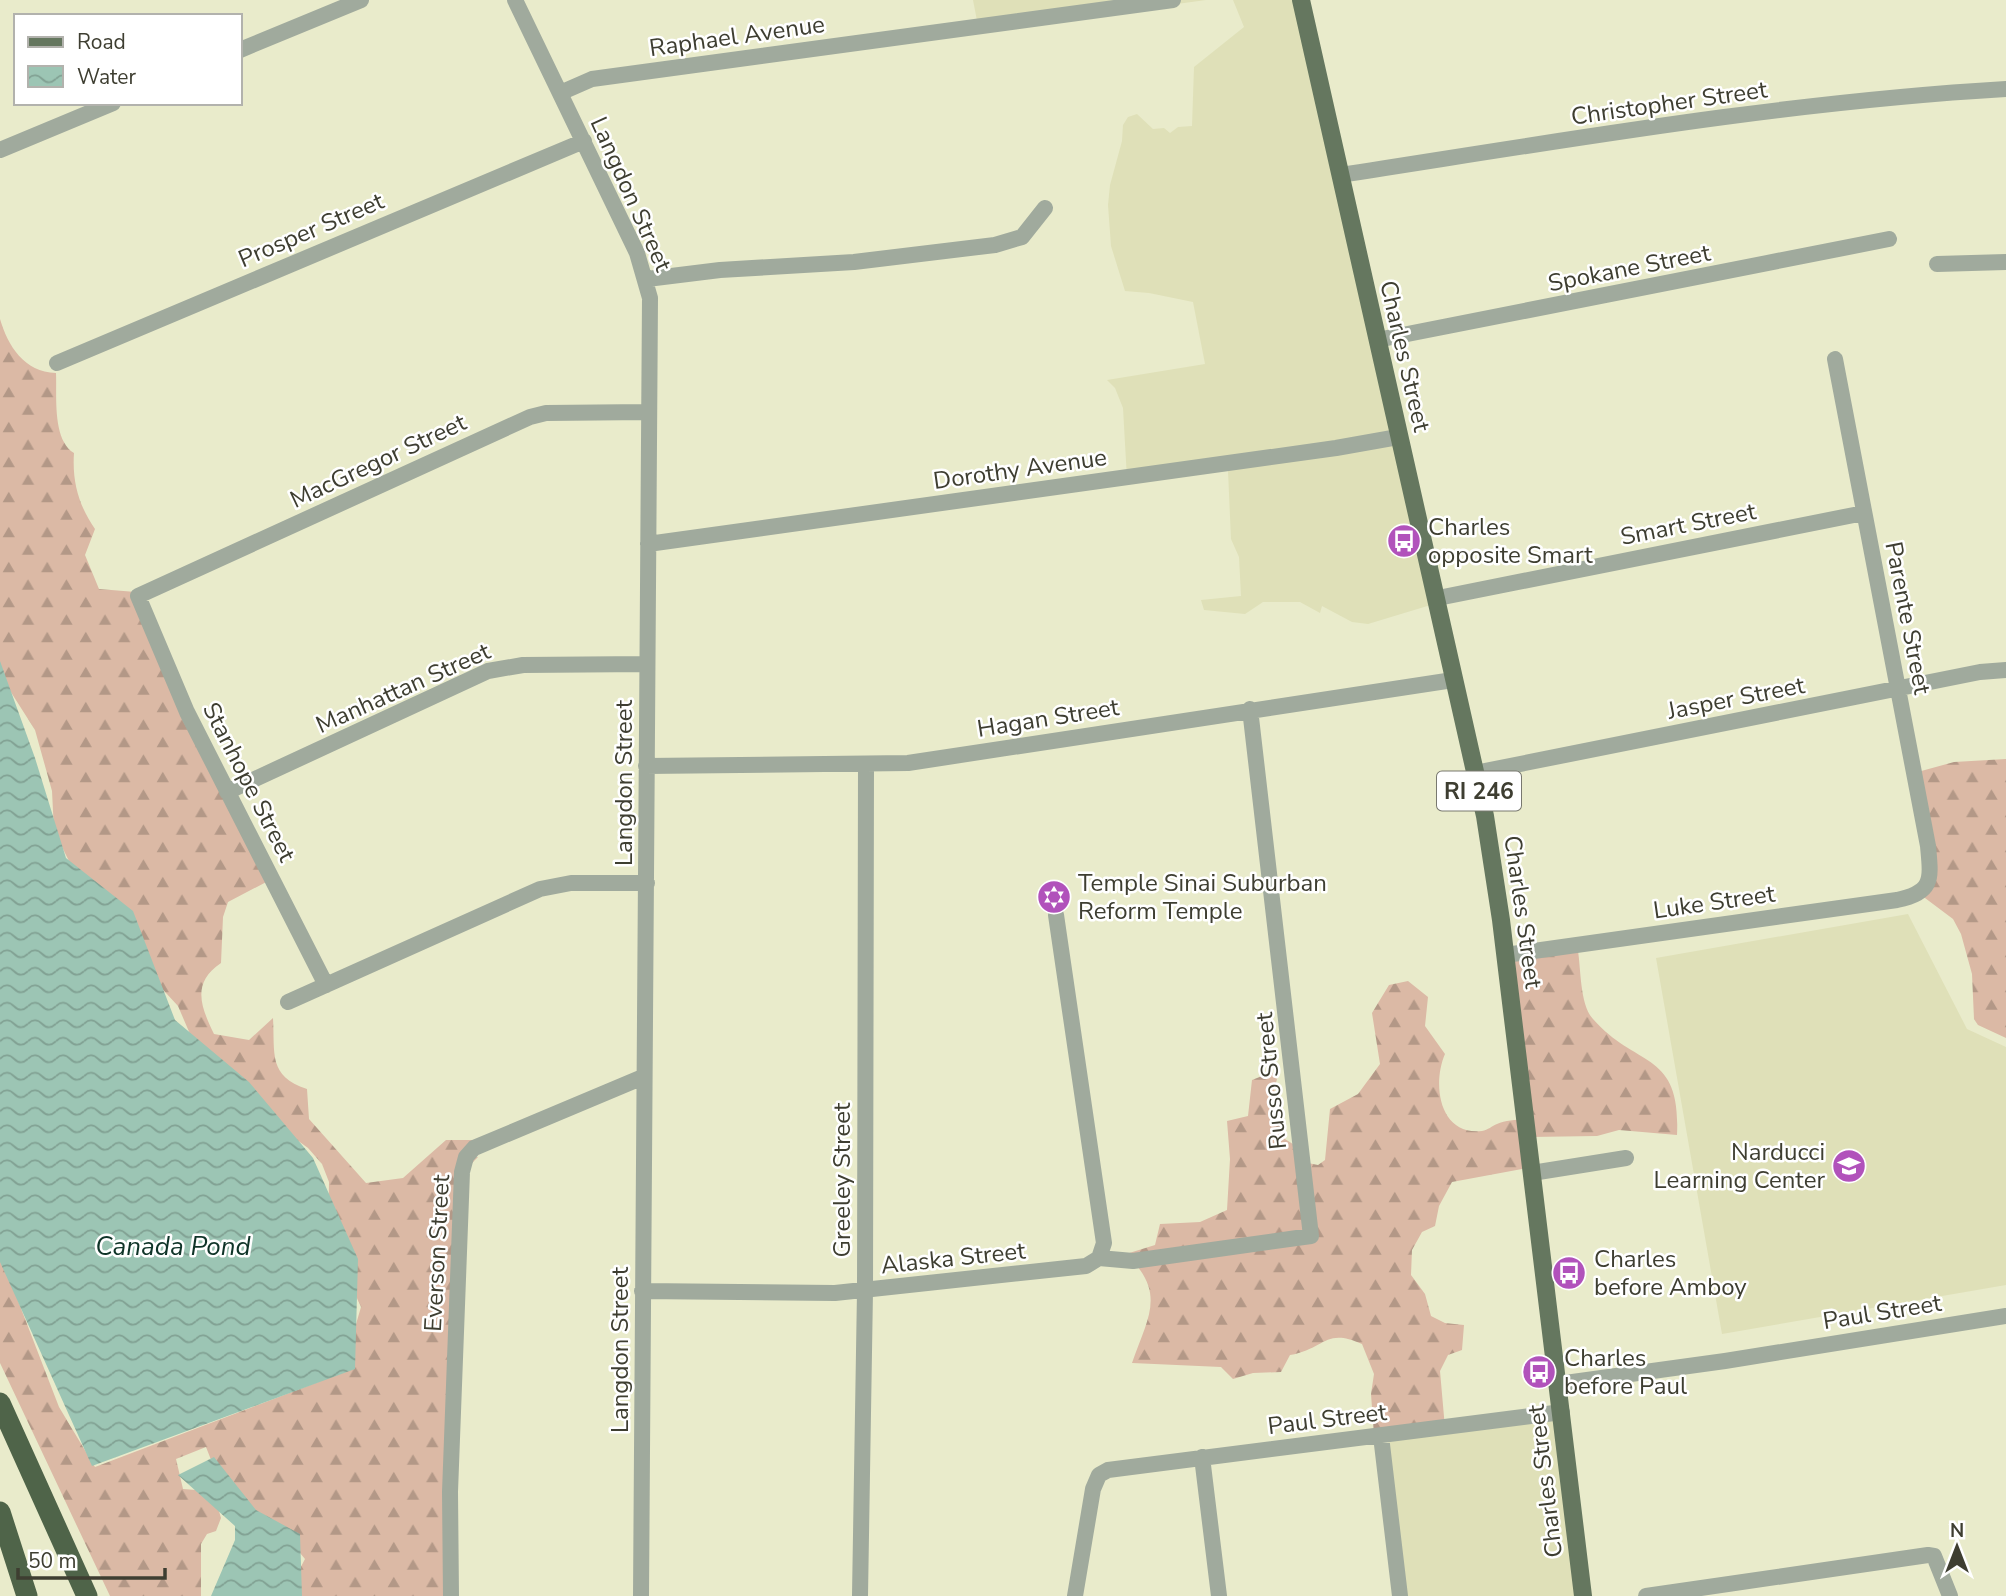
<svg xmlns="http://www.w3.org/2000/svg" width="2006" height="1596" font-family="'Nunito Sans',sans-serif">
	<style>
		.built { fill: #dfe0b8 }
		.forest { fill: url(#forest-firs) }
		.water { fill: url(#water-waves) }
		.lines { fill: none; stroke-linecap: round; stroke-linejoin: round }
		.street { stroke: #a0aa9d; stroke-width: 16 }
		.primary { stroke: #65775f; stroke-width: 18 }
		.highway { stroke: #4f6449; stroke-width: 21 }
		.labels { text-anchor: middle; stroke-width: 5; stroke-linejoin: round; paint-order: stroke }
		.shield { fill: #fff; stroke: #78786f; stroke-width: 2 }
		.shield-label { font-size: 23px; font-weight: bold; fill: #3e3e31 }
		.street-label { font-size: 24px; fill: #3e3e31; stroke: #fff }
		.poi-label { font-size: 24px; fill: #3e3e31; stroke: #fff; text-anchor: start }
		.water-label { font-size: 26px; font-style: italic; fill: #0f3428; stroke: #fff }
	</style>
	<defs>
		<pattern id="forest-firs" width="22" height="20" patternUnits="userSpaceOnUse" patternTransform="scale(1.75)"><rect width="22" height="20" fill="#dbb9a5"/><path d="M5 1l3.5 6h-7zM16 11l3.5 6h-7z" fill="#b39887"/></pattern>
		<pattern id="water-waves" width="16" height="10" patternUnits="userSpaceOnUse" patternTransform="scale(1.75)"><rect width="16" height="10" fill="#9cc5b4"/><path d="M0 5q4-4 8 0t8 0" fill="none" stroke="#81a193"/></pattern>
	</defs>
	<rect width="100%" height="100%" fill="#e9ebcb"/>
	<path class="built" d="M973 0H1206L979 31Z
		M1233 0H1301L1434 604 1368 624 1352 622 1322 606 1320 613 1300 602H1263L1245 614 1204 610 1201 600 1241 596 1239 557 1231 539 1228 471 1127 479 1123 408 1115 388 1107 380 1205 364 1193 302 1149 293 1125 291 1111 246 1108 205 1110 185 1122 141 1123 125 1128 117 1137 114 1153 129 1164 128 1170 133 1178 127 1192 126 1194 67 1244 27Z
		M1908 914 1967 1029 2006 1047V1285L1722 1334 1656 958Z
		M1557 1415 1583 1596H1401L1385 1456 1390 1436Z"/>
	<path class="forest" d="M0 319C8 346 24 372 56 373 57 395 52 440 74 453 72 482 79 506 95 529L85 555 99 589 148 593 144 608 272 879 228 902 223 917 221 963C191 983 201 1007 214 1034L249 1040 273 1018C275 1054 268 1076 307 1089L309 1119 366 1183 403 1178 446 1140H485L475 1157H478L468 1167 452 1596H298L295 1578 305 1559 291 1542 278 1536 215 1470 206 1447 176 1459 183 1489 196 1490 216 1501 221 1518 216 1531 207 1534 201 1544V1596H110L0 1363V1254L59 1407 95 1467 318 1382 345 1362 361 1307 328 1234 329 1182 322 1164 308 1148 275 1124 190 1034 178 1006 130 954 70 863 54 831 52 791 35 730 0 675Z
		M2006 759V1038L1978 1025 1974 1019 1972 974 1961 934 1953 919 1917 892 1925 872 1914 773 1954 762Z
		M1578 951C1581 970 1580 1005 1593 1019 1637 1069 1681 1050 1677 1135L1619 1130 1597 1136 1530 1137 1528 1168 1452 1182 1439 1206 1435 1226 1422 1232 1412 1250 1411 1275 1425 1294 1431 1316 1445 1323 1464 1325 1462 1350 1448 1355 1440 1371 1445 1428 1374 1435 1371 1394 1374 1374 1362 1344C1325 1327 1325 1349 1290 1355L1281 1372 1253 1373 1233 1379 1221 1367 1132 1363C1148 1317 1167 1293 1126 1254L1155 1245 1160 1224 1200 1222 1227 1210 1230 1159 1227 1121 1248 1116 1252 1080 1272 1072 1277 1079 1274 1090 1281 1099 1285 1139 1299 1148 1303 1162 1318 1165 1325 1160 1330 1109 1358 1094 1380 1064 1372 1013 1389 985 1408 981 1428 997 1425 1026 1445 1054C1432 1084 1439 1136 1482 1131 1488 1130 1492 1126 1497 1124 1505 1120 1516 1120 1524 1119L1508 962Z"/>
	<path class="water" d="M0 661 35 758 66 858 133 911 175 1020 249 1082 313 1158 358 1259 355 1369 92 1466 0 1262Z
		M214 1457 256 1510 300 1534 302 1596H211L235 1540V1526L178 1475Z"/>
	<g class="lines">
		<path class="street" d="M515 0 637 253 650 298 641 1596
			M240 50 361 0
			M560 93 592 79 1173 0
			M0 150 113 103
			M1340 175C1561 141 1783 102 2006 89
			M1937 264 2006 262
			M647 279 720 270 854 262 995 245 1022 237 1045 208
			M1377 340 1889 239
			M57 363 584 141
			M648 544 1336 448 1398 437
			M1438 598 1864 513
			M646 766 908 763 1453 680
			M1475 773 1980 672 2006 670
			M227 792 488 671 523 665 647 664
			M1056 915 1104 1243 1099 1258
			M1505 955 1897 900C1934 892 1931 879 1928 846L1835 359
			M326 985 187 712 138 596 530 417 546 413 648 412
			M288 1002 540 889 571 883H647
			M1532 1173 1626 1158
			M1099 1258 1133 1261 1311 1236 1250 709
			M642 1291 835 1293 1086 1266 1099 1258
			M1558 1384 1725 1361 2006 1316
			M1381 1436 1400 1596
			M1202 1457 1219 1596
			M451 1596 450 1492 462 1172 466 1157 474 1148 643 1077
			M860 1596 865 1291 866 765
			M1075 1596 1093 1489 1099 1475 1108 1470 1562 1412
			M1646 1596 1928 1555 1934 1556 1950 1596"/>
		<path class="primary" d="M1301 0 1485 816 1501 920 1583 1596"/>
		<path class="highway" d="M0 1403 87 1596
			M0 1512 27 1596"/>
	</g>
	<defs>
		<g id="bus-disc" transform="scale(1.75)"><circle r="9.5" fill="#b152bb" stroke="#fff"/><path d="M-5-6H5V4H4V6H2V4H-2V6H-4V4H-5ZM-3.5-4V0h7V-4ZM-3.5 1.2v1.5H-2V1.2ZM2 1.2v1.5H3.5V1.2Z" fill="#fff"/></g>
		<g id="synagogue-disc" transform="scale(1.75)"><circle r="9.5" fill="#b152bb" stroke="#fff"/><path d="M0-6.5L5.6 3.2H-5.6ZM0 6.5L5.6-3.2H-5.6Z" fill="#fff"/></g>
		<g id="school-disc" transform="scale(1.75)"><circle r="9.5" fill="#b152bb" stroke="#fff"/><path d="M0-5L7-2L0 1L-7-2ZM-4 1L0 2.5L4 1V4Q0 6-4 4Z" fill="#fff"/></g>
	</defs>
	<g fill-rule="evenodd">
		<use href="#bus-disc" x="1404" y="541"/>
		<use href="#synagogue-disc" x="1054" y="897"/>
		<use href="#school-disc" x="1849" y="1166"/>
		<use href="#bus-disc" x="1569" y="1273"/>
		<use href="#bus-disc" x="1539" y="1372"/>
	</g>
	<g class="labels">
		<rect class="shield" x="1437" y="771.5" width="84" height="39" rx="5"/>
		<g class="shield-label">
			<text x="1479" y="799">RI 246</text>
		</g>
		<g class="street-label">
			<text transform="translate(737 36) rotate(-8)" y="8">Raphael Avenue</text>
			<text transform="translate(1669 103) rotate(-8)" y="8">Christopher Street</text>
			<text transform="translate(631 194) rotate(66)" y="8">Langdon Street</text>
			<text transform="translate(311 230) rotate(-23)" y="8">Prosper Street</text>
			<text transform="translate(1629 268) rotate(-11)" y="8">Spokane Street</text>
			<text transform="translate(1405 356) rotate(77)" y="8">Charles Street</text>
			<text transform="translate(378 461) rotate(-25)" y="8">MacGregor Street</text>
			<text transform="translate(1020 469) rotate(-8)" y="8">Dorothy Avenue</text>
			<text transform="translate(1688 524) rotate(-11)" y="8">Smart Street</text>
			<text transform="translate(1908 618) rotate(79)" y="8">Parente Street</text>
			<text transform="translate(403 688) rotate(-24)" y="8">Manhattan Street</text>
			<text transform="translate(1736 698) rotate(-11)" y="8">Jasper Street</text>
			<text transform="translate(1048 718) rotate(-9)" y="8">Hagan Street</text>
			<text transform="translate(249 782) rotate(63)" y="8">Stanhope Street</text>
			<text transform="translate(624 783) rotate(-90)" y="8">Langdon Street</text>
			<text transform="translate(1714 902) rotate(-8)" y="8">Luke Street</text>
			<text transform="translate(1523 912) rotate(82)" y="8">Charles Street</text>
			<text transform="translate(1271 1081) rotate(-96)" y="8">Russo Street</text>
			<text transform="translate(842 1180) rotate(-90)" y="8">Greeley Street</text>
			<text transform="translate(437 1253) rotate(-87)" y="8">Everson Street</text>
			<text transform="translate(953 1258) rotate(-6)" y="8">Alaska Street</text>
			<text transform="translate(1882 1312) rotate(-9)" y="8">Paul Street</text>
			<text transform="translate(620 1350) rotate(-90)" y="8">Langdon Street</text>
			<text transform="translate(1327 1419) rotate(-7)" y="8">Paul Street</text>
			<text transform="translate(1545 1481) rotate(-97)" y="8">Charles Street</text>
		</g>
		<g class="poi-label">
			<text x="1428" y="535">Charles<tspan x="1428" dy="28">opposite Smart</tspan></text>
			<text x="1078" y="891">Temple Sinai Suburban<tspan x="1078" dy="28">Reform Temple</tspan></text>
			<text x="1825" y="1160" text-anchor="end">Narducci<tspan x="1825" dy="28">Learning Center</tspan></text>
			<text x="1594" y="1267">Charles<tspan x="1594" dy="28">before Amboy</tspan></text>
			<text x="1564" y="1366">Charles<tspan x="1564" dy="28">before Paul</tspan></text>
		</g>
		<g class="water-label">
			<text x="173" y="1255">Canada Pond</text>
		</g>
	</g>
	<rect x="14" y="14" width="228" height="91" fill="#ffffff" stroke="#b2b2ad" stroke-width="2"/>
	<rect x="28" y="37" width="35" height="10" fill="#65775f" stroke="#b2b2ad" stroke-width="2"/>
	<text x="77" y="49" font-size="21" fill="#3e3e31">Road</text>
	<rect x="28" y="66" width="35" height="21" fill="url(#water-waves)" stroke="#b2b2ad" stroke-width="2"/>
	<text x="77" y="84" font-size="21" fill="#3e3e31">Water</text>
	<g transform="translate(1957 1547)" stroke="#ffffff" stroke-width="5" paint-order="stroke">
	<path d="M0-5L12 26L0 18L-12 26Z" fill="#3e3e31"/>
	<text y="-10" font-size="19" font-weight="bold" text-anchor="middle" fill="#3e3e31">N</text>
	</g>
	<path d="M18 1568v10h147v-10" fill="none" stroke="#3e3e31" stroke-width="3.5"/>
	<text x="28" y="1568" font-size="21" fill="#3e3e31" stroke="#ffffff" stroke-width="5" paint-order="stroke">50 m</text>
</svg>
